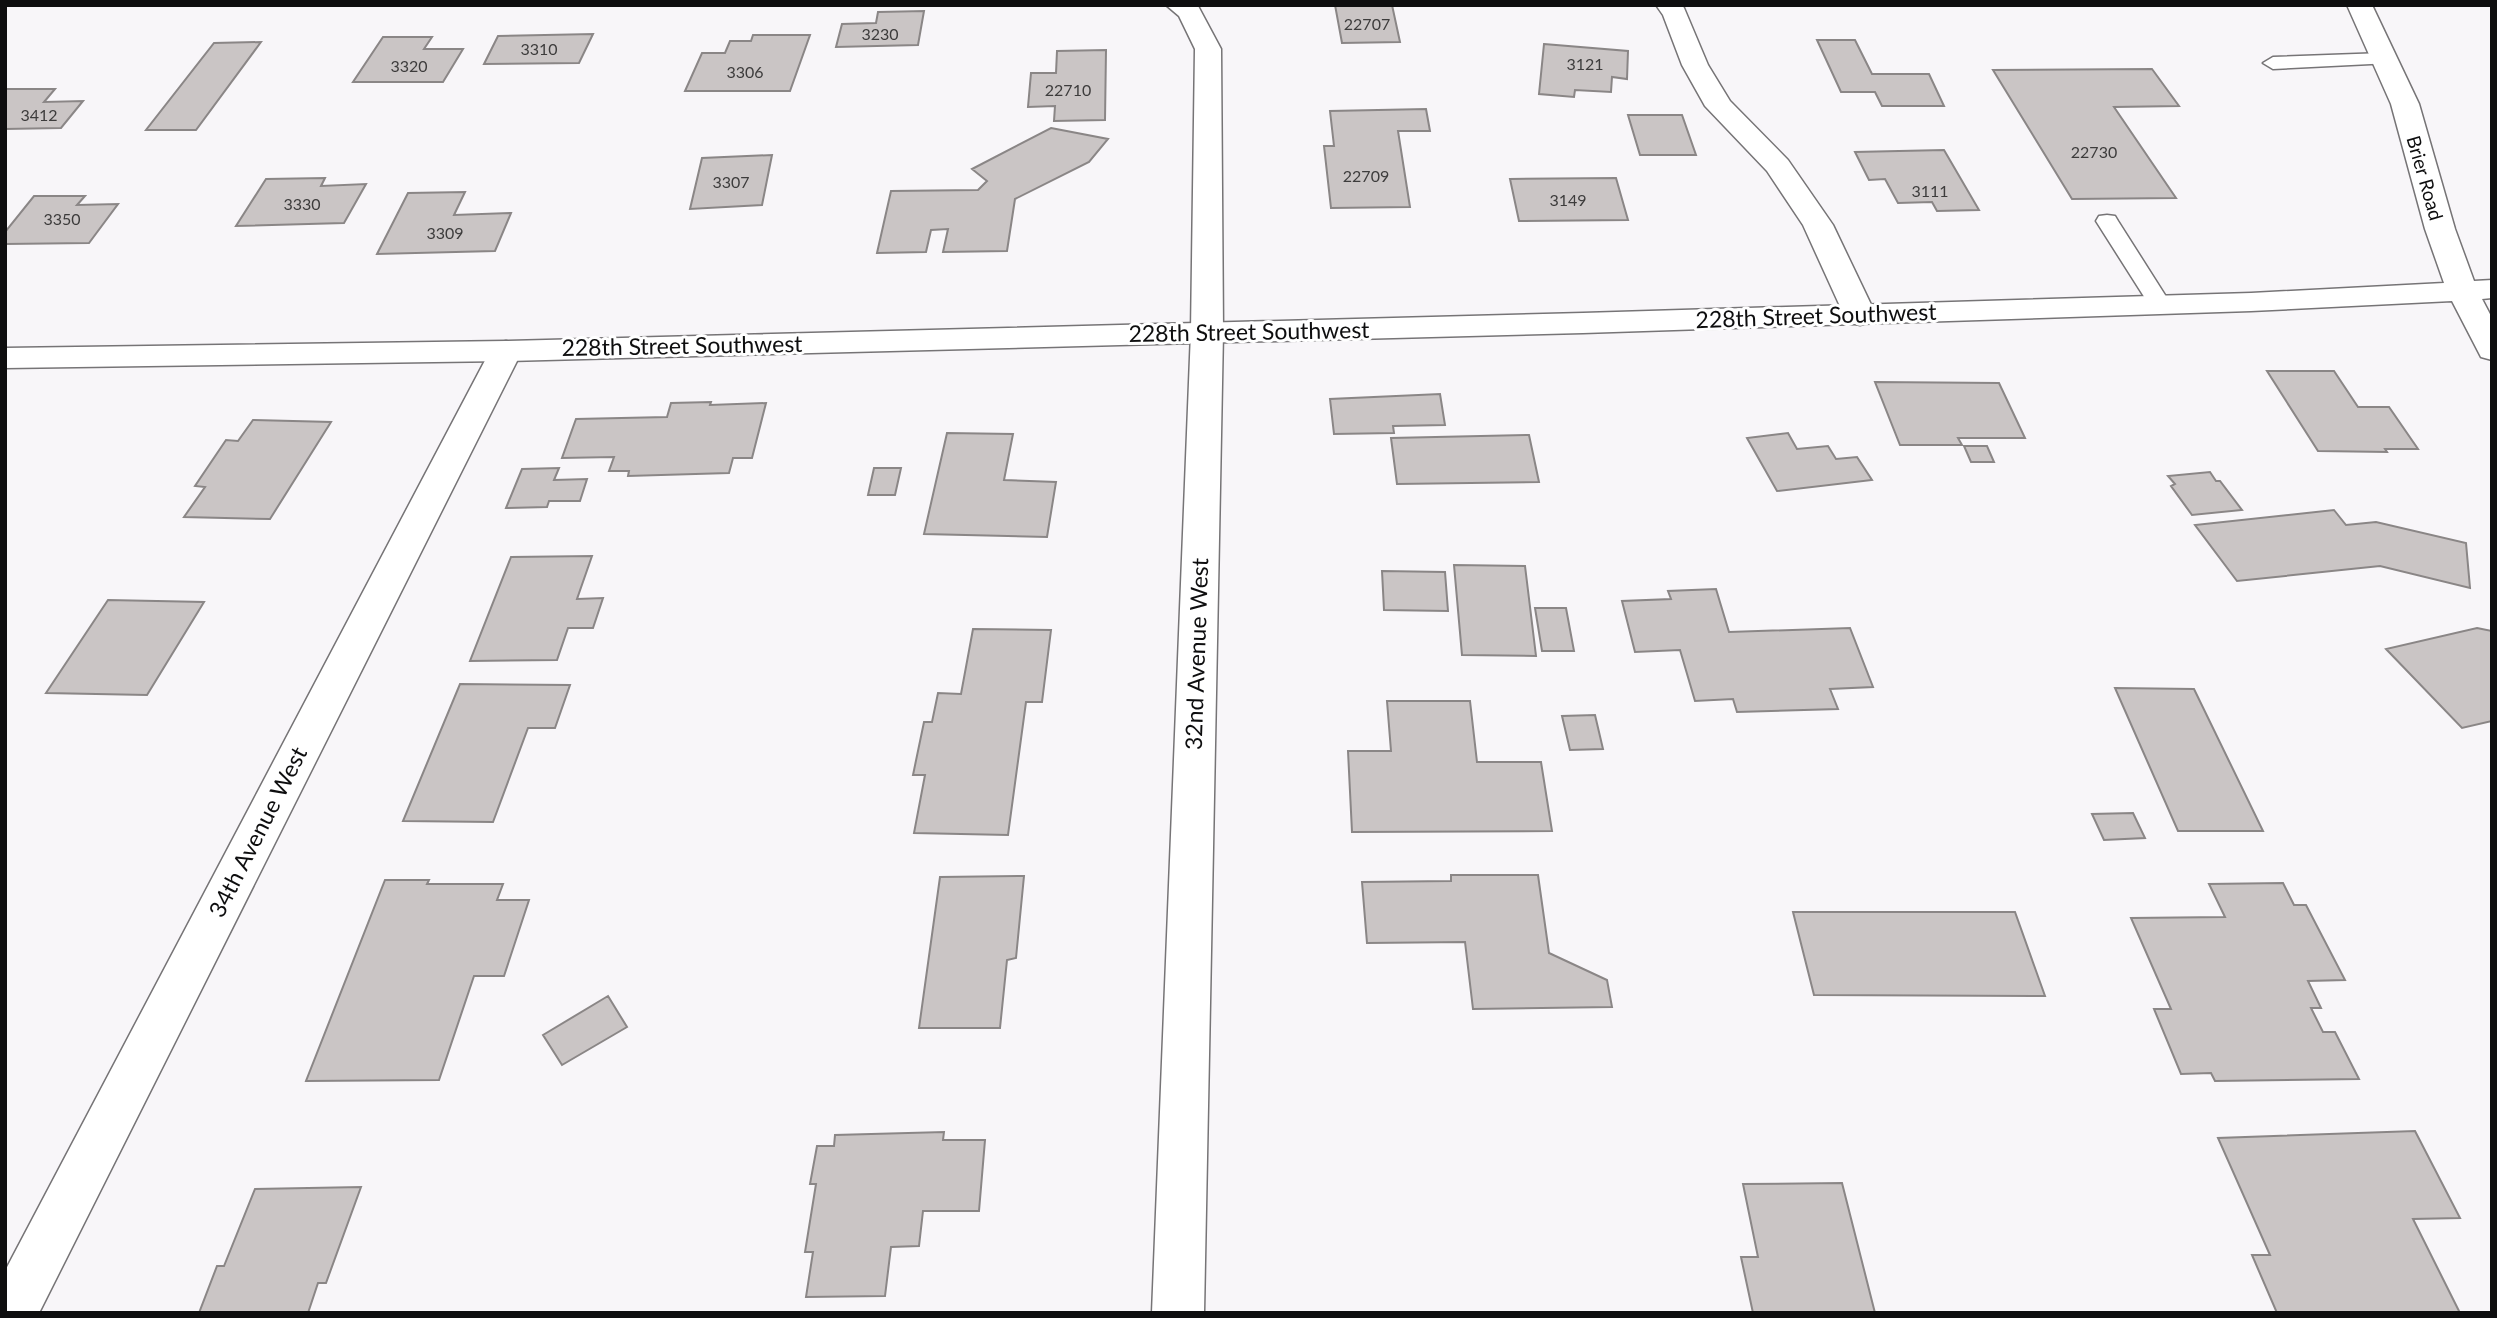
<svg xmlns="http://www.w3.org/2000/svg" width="2497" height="1318" font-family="Lato,sans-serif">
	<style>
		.building { fill: #cac5c5; stroke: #8a8686; stroke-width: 2 }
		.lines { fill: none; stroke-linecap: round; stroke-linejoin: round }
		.service-casing { stroke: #767476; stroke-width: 3 }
		.minor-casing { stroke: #767476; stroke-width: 3 }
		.secondary-casing { stroke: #767476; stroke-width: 3 }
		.service { fill: #fff; fill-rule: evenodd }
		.minor { fill: #fff; fill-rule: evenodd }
		.secondary { fill: #fff; fill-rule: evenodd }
		.labels { text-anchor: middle; stroke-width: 6; stroke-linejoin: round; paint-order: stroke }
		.far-number-label { font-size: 16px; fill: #3d3c3c }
		.far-street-label { font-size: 19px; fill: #0e0e0f; stroke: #fff }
		.street-label { font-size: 23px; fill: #0e0e0f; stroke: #fff }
	</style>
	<rect width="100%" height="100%" fill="#f8f6f9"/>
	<path class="building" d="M1335 5H1392L1400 42 1342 43Z
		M924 11 918 45 836 47 842 24 876 23 878 12Z
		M593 34 579 63 484 64 498 36Z
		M753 35H810L790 91H685L702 53H725L730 41H751Z
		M383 37H432L424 49H463L443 82H353Z
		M1817 40H1855L1872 74H1929L1944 106H1882L1875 92H1841Z
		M261 42 196 130H146L214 43Z
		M1544 44 1628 51 1627 79 1612 77 1611 92 1575 90 1574 97 1539 94Z
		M1106 50 1105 120 1054 121 1055 106 1028 107 1031 73H1056L1057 51Z
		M2152 69 2179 106 2114 107 2176 198 2072 199 1993 70Z
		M5 89H55L44 102 83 101 61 128 5 129Z
		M1426 109 1430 131H1398L1410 207 1331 208 1324 146H1334L1330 111Z
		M1628 115H1682L1696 155H1640Z
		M1051 128 1108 139 1089 162 1015 199 1007 251 943 252 948 229 931 230 926 252 877 253 891 191 978 190 987 181 972 169Z
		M1944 150 1979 210 1937 211 1932 202 1898 203 1885 179 1869 180 1855 152Z
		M772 155 762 205 690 209 702 158Z
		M325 178 321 186 366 184 344 223 236 226 266 179Z
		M1616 178 1628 220 1519 221 1510 179Z
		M465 192 454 215 511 213 495 251 377 254 408 193Z
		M34 196H85L77 205 118 204 89 243 5 244V232Z
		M2267 371H2334L2358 407H2389L2418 449H2385L2387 452 2318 451Z
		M1875 382 1999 383 2025 438H1958L1962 445H1900Z
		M1440 394 1445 425 1393 426 1394 433 1334 434 1330 399Z
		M711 402 710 405 766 403 752 458H733L729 473 628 476 629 471H609L614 457 562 458 576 419 667 417 671 403Z
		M253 420 331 422 270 519 184 517 205 487 195 486 226 440 238 441Z
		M947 433 1013 434 1004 480 1056 482 1047 537 924 534Z
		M1788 433 1797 449 1828 446 1836 459 1857 457 1872 480 1777 491 1747 438Z
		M1529 435 1539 482 1397 484 1391 438Z
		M1964 446H1987L1994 462H1971Z
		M559 468 554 480 587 479 580 501H549L547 507 506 508 522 469Z
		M874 468H901L895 495H868Z
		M2210 472 2216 481H2220L2242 510 2192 515 2171 486 2175 484 2168 476Z
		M2334 510 2346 525 2376 522 2466 543 2470 588 2380 566 2237 581 2195 525Z
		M592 556 577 599 603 598 593 628H568L557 660 470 661 511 557Z
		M1454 565 1525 566 1536 656 1462 655Z
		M1382 571 1445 572 1448 611 1384 610Z
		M1716 589 1729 632 1850 628 1873 687 1830 689 1838 709 1737 712 1733 699 1695 701 1680 650 1635 652 1622 601 1671 599 1668 591Z
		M108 600 204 602 147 695 46 693Z
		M1535 608H1566L1574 651H1542Z
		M2477 628 2492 631V721L2462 728 2386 649Z
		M973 629 1051 630 1042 702H1026L1008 835 914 833 925 775H913L924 722H932L938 693 961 694Z
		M460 684 570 685 555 728H528L493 822 403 821Z
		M2115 688 2194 689 2263 831H2178Z
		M1387 701H1470L1477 762H1541L1552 831 1352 832 1348 751H1391Z
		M1595 715 1603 749 1570 750 1562 716Z
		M2133 813 2145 838 2104 840 2092 814Z
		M1451 875H1538L1549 953 1607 980 1612 1007 1473 1009 1465 942 1367 943 1362 882 1451 881Z
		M1024 876 1016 958 1007 960 1000 1028H919L940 877Z
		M385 880H429L427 884H503L497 900H529L504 976H474L439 1080 306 1081Z
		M2283 883 2294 905H2306L2345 980 2308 981 2321 1008H2311L2323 1032H2335L2359 1079 2215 1081 2211 1073 2181 1074 2154 1009H2171L2131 918 2225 917 2209 884Z
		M1793 912H2015L2045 996 1814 995Z
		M608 996 627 1027 562 1065 543 1035Z
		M2415 1131 2460 1218 2413 1219 2460 1313H2277L2252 1255H2270L2218 1138Z
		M944 1132 943 1140H985L979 1211H923L919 1246 891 1247 885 1296 806 1297 813 1252H805L816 1184H810L817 1146H834L835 1135Z
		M1842 1183 1875 1313H1753L1741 1257H1758L1743 1184Z
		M361 1187 326 1283H318L308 1313H199L217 1266H224L255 1189Z"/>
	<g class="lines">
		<g class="service-casing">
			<path id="service" d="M2384 53 2391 55 2394 59 2391 63 2273 69 2263 63 2273 57Z
				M2107 215 2115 216 2118 221 2172 306 2169 311H2153L2150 306 2096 221 2099 216Z"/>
		</g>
		<g class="minor-casing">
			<path id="minor" d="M1166 5 1198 6 1221 49 1223 332 1204 1313H1152L1191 332 1195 49 1179 16Z
				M1656 5H1682L1684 8 1708 65 1730 101 1788 160 1833 225 1876 315 1871 322 1860 325 1849 322 1844 315 1803 225 1767 171 1705 106 1682 65 1663 15Z
				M506 341 517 344 522 351 39 1313H5V1271L490 351 495 344Z"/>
		</g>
		<g class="secondary-casing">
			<path id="secondary" d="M2347 5H2372L2419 104 2455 229 2474 281 2492 280V298L2482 299 2492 318V360L2481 357 2452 301 2251 311 1583 333 506 361 5 368V348L506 341 1583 313 2251 293 2444 283 2425 229 2391 104Z"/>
		</g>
		<use href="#service" class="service"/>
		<use href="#minor" class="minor"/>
		<use href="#secondary" class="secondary"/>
	</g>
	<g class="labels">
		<g class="far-number-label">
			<text x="1367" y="30">22707</text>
			<text x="880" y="40">3230</text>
			<text x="539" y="55">3310</text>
			<text x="1585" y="70">3121</text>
			<text x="409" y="72">3320</text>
			<text x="745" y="78">3306</text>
			<text x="1068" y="96">22710</text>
			<text x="39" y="121">3412</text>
			<text x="2094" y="158">22730</text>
			<text x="1366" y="182">22709</text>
			<text x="731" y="188">3307</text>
			<text x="1930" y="197">3111</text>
			<text x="1568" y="206">3149</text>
			<text x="302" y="210">3330</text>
			<text x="62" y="225">3350</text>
			<text x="445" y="239">3309</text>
		</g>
		<g class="far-street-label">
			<text transform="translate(2425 178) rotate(74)" y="7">Brier Road</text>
		</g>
		<g class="street-label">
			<text transform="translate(1816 316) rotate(-2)" y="8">228th Street Southwest</text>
			<text transform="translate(1249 332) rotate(-1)" y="8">228th Street Southwest</text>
			<text transform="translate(682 346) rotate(-1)" y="8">228th Street Southwest</text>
			<text transform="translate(1197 654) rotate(-88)" y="8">32nd Avenue West</text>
			<text transform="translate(258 832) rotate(-63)" y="8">34th Avenue West</text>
		</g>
	</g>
	<rect width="2497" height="1318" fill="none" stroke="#0e0e0f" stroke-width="14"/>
</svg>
